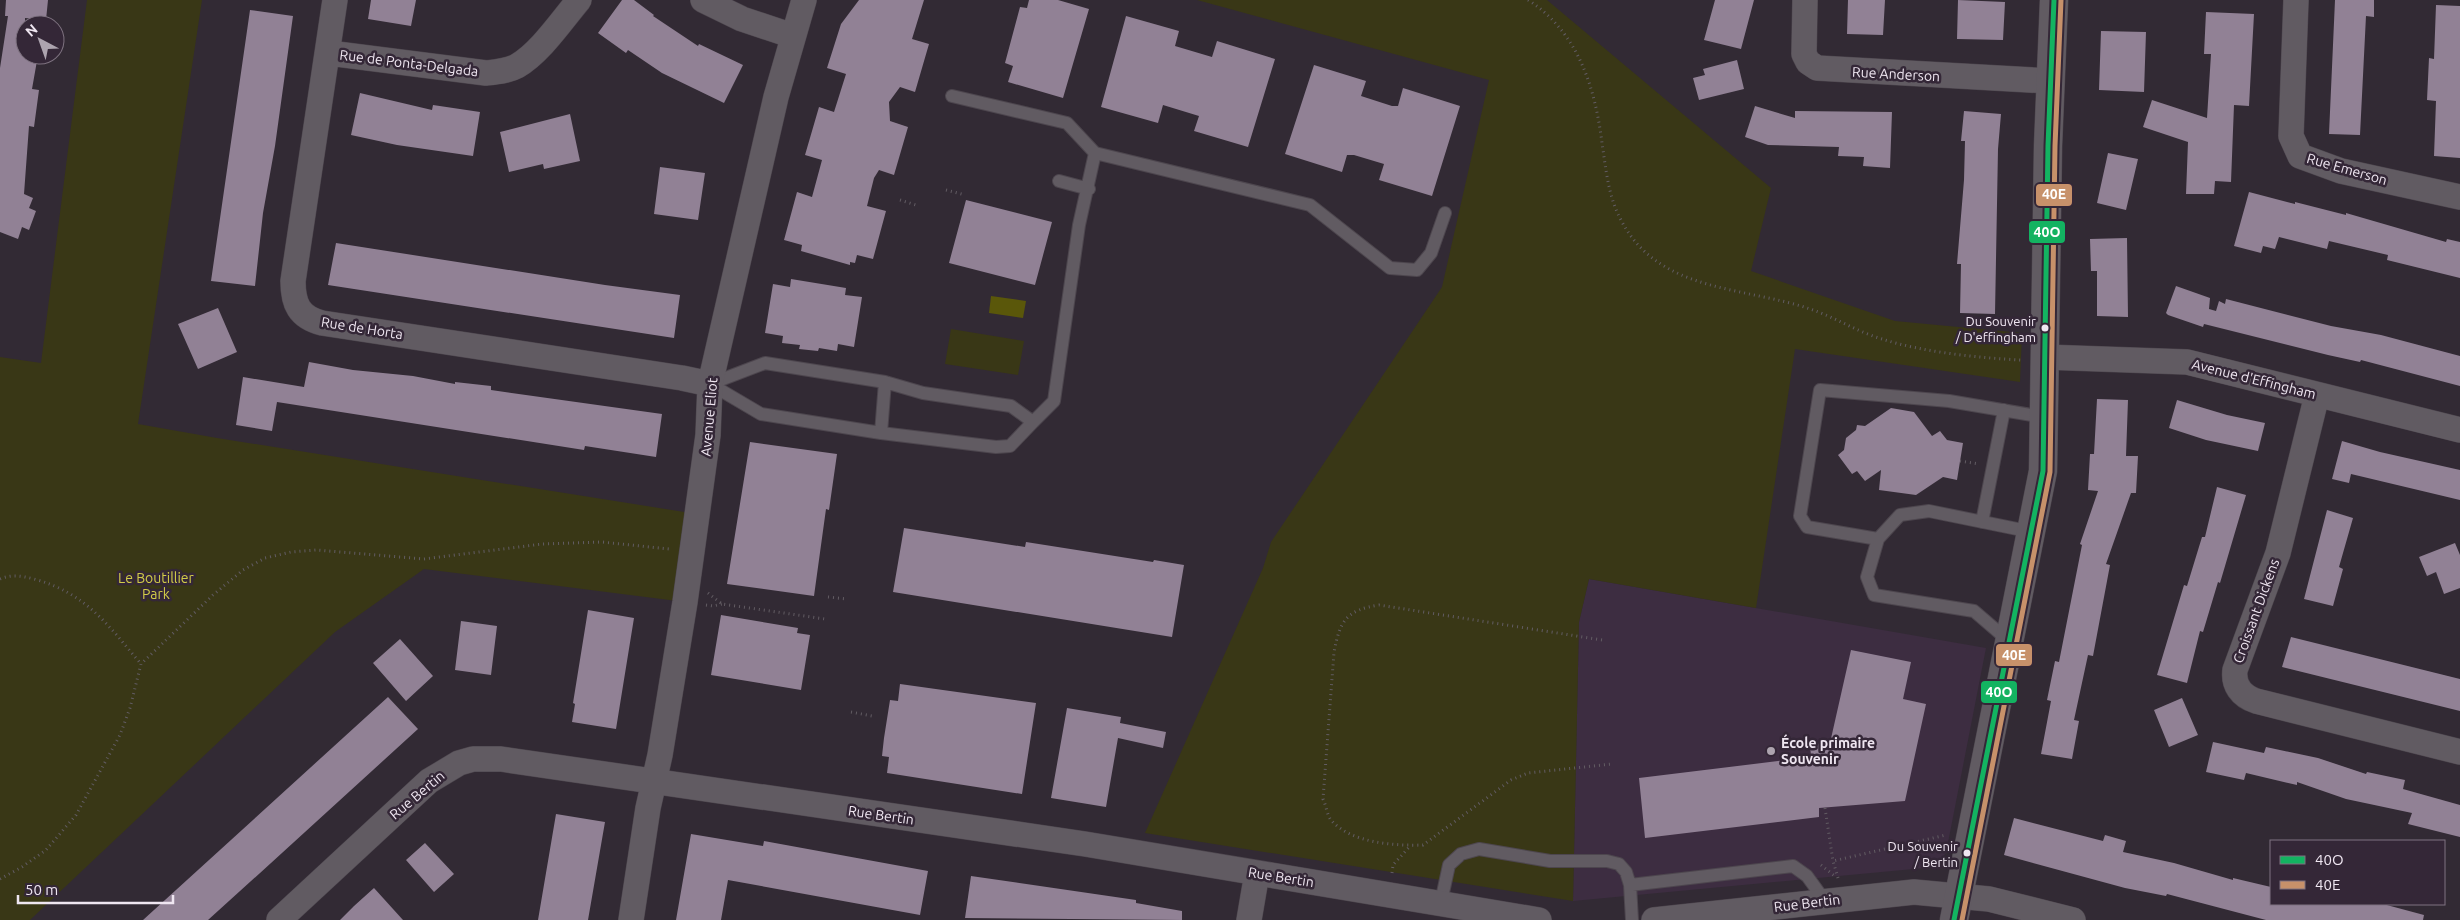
<svg xmlns="http://www.w3.org/2000/svg" width="2460" height="920" font-family="Ubuntu,sans-serif">
	<style>
		.built { fill: #3d2d41 }
		.green { fill: #393716 }
		.water { fill: #5a570a }
		.building { fill: #918195 }
		.lines { fill: none; stroke-linecap: round; stroke-linejoin: round }
		.service-casing { stroke: #4d464e; stroke-width: 14 }
		.minor-casing { stroke: #4d464e; stroke-width: 26 }
		.tertiary-casing { stroke: #4d464e; stroke-width: 29 }
		.path { stroke: #625c63; stroke-width: 3; stroke-dasharray: 1 4; stroke-linecap: butt }
		.service { stroke: #615b62; stroke-width: 12 }
		.minor { stroke: #615b62; stroke-width: 25 }
		.tertiary { stroke: #615b62; stroke-width: 28 }
		.bus-1-casing { stroke: #342737; stroke-width: 9 }
		.bus-2-casing { stroke: #342737; stroke-width: 9 }
		.bus-1 { stroke: #13b361; stroke-width: 5 }
		.bus-2 { stroke: #c7916a; stroke-width: 5 }
		.bus-dot { fill: #efe6f1; stroke: #342737; stroke-width: 2 }
		.poi-dot { fill: #ada4af; stroke: #342737; stroke-width: 2 }
		.labels { text-anchor: middle; stroke-width: 5; stroke-linejoin: round; paint-order: stroke }
		.bus-label { font-size: 13px; fill: #efe6f1; stroke: #342737; text-anchor: end }
		.street-label { font-size: 14px; fill: #efe6f1; stroke: #342737 }
		.park-label { font-size: 14px; fill: #d2cc48; stroke: #342737 }
		.poi-label { font-size: 14px; font-weight: bold; fill: #efe6f1; stroke: #342737; text-anchor: start }
		.line-badge { stroke: #342737; stroke-width: 2 }
		.badge-label { font-size: 14px; text-anchor: middle; font-weight: bold; fill: #fff }
	</style>
	<rect width="100%" height="100%" fill="#322a34"/>
	<path class="built" d="M1589 579 1986 648 1946 853 1938 862 1924 868 1573 901 1579 622Z"/>
	<path class="green" d="M87 0H202L138 424 217 438 697 514 685 602 424 569 335 632 30 920H0V357L41 363Z
		M1197 0H1547L1771 188 1751 271 1895 321 2022 333 2020 382 1795 349 1756 608 1589 579 1579 622 1573 901 1145 833 1263 568 1271 542 1442 287 1489 80Z
		M951 329 1024 341 1018 375 945 364Z"/>
	<path class="water" d="M991 296 1026 301 1023 318 989 313Z"/>
	<path class="building" d="M6 0H48L46 20 25 18V55H38L32 89 39 90 34 127 29 126 24 194 33 198 29 208 36 211 29 230 22 227 18 239 0 232V68L8 16H5Z
		M371 0H416L411 26 368 19Z
		M622 0H634L654 15 653 16 698 46 699 44 743 65 724 103 662 73 628 50 626 53 598 33Z
		M859 0H924L912 39 929 44 915 92 900 87 889 102 890 121 908 127 894 175 879 170 874 178 867 206 886 211 873 259 857 255 855 263 850 262V265L801 251 802 245 784 240 797 192 812 197 822 160 805 155 819 107 834 112 846 74 827 68 841 24Z
		M1029 0H1058L1089 9 1063 98 1008 82 1013 66 1005 63 1020 7 1027 8Z
		M1715 0H1754L1741 49 1704 40Z
		M1848 0H1885L1883 35 1847 34Z
		M1958 0 2005 2 2003 40 1957 39Z
		M2335 0H2374V17L2366 16 2360 135 2329 134Z
		M2436 5 2460 6V158L2434 156 2436 101 2427 100 2429 58 2434 59Z
		M250 10 293 16 275 146 263 213 255 286 211 281Z
		M2206 12 2254 14 2249 106 2234 105 2231 182 2215 181 2214 194H2186L2188 142 2143 127 2152 100 2207 118 2211 54H2204Z
		M1126 16 1179 31 1175 46 1212 57 1217 41 1275 59 1248 147 1194 131 1199 116 1163 105 1158 123 1101 107Z
		M2101 31 2146 32 2144 92 2099 90Z
		M1737 60 1744 89 1699 100 1693 78 1705 75 1703 69Z
		M1314 65 1366 81 1361 96 1392 106H1398L1403 88 1460 106 1432 196 1379 180 1384 164 1354 155H1347L1342 172 1285 154Z
		M360 93 432 110 433 105 480 112 473 156 397 145 351 135Z
		M1755 106 1795 118V111L1892 112 1890 168 1863 166 1864 157 1838 156 1839 147 1768 145 1745 137Z
		M1964 111 2001 114 1998 149 1995 314 1960 313 1961 264H1957L1964 180 1965 141H1961Z
		M570 114 580 161 544 169 543 164 509 172 500 132Z
		M2108 153 2138 159 2126 210 2097 203Z
		M660 167 705 173 698 220 654 214Z
		M2249 192 2295 204V202L2346 215V213L2446 242 2447 239 2460 242V278L2387 260 2388 255 2329 241 2327 249 2279 237 2275 249 2263 246 2261 253 2234 246Z
		M966 200 1052 222 1035 285 949 263Z
		M2127 238 2128 317 2097 316V271H2091L2090 239Z
		M336 243 605 285 680 295 674 338 328 285Z
		M791 279 846 288 845 295 862 297 854 347 838 344 837 351 819 348 818 351 799 349 800 345 782 343 783 336 765 333 773 284 790 287Z
		M2176 286 2210 298 2209 309 2216 311 2219 301 2225 304 2226 299 2331 326 2381 335 2460 356V386L2361 360 2360 362 2328 355 2204 324 2203 327 2168 315 2166 313Z
		M218 308 237 352 198 369 178 324Z
		M309 362 353 370 413 376 455 384V382L491 386V390L662 414 656 457 585 446 584 450 277 402 272 431 236 425 243 377 304 387Z
		M2097 399 2128 400 2126 456H2138L2136 493H2131L2106 564 2110 565 2093 656 2088 655 2074 720 2079 721 2072 759 2041 754 2051 701 2047 700 2055 661 2059 662 2082 545 2080 544 2098 491 2088 490 2090 454H2094Z
		M2177 400 2227 415 2265 423 2258 451 2206 440 2169 428Z
		M1891 408 1914 412 1932 436 1940 431 1947 440 1963 443 1957 480 1943 477 1916 495 1879 490 1881 470 1865 481 1857 471 1852 474 1838 455 1844 450 1846 438 1856 430 1857 425 1865 426Z
		M2342 441 2380 452 2460 470V500L2351 474 2349 483 2332 479Z
		M750 442 837 454 829 510 826 509 814 596 727 584Z
		M2217 487 2246 495 2220 583 2218 582 2203 632 2200 631 2187 683 2157 675 2184 585 2187 586 2202 537H2205Z
		M2327 510 2353 518 2339 567 2343 569 2333 606 2304 599Z
		M904 528 1025 547 1026 542 1153 562 1154 560 1184 565 1172 637 893 592Z
		M2455 543 2460 555V588L2444 594 2436 572 2427 576 2419 557Z
		M588 610 634 618 616 729 572 722 575 704 573 703Z
		M721 615 798 628 797 633 810 635 801 690 711 675Z
		M461 621 497 626 491 675 455 670Z
		M2291 637 2460 679V711L2282 667Z
		M400 639 433 676 406 701 373 663Z
		M1851 650 1911 662 1903 699 1926 704 1905 801 1819 808V817L1645 838 1639 778 1811 757 1810 744 1830 743Z
		M900 684 1036 703 1022 794 887 773 889 757 882 756 884 738 890 700 898 701Z
		M388 697 418 729 271 863 208 920H143Z
		M2182 698 2198 735 2169 747 2154 710Z
		M1067 708 1121 717 1120 723 1166 732 1163 748 1118 738 1106 807 1051 798Z
		M2213 742 2264 753 2266 747 2318 758 2366 774 2367 772 2405 780 2403 789 2460 805V837L2408 824 2412 813 2346 799 2297 782V785L2246 773 2244 780 2206 772Z
		M556 814 605 822 588 920H538Z
		M2014 818 2103 841 2105 835 2126 841 2123 852 2174 863 2233 880V878L2271 887V904H2383L2424 915 2423 920H2266L2167 894 2166 896 2125 888 2004 855Z
		M691 834 763 846 764 841 928 871 920 915 728 880 721 920H676Z
		M425 843 454 874 434 892 406 860Z
		M971 876 1136 900V903L1182 911V920L965 918Z
		M374 888 403 920H340L354 906Z"/>
	<g class="lines">
		<g class="service-casing">
			<path id="service" d="M952 96 1067 123 1095 153
				M1059 181 1089 189
				M710 384 765 363 885 382 923 393 1011 406 1033 422 1054 401 1079 225 1095 153 1310 205 1390 268 1417 270 1431 253 1445 213
				M710 384 761 414 881 433 996 447 1010 446 1033 422
				M881 433 885 382
				M1982 522 2004 410
				M2032 532 1929 511 1900 515 1878 539 1807 527 1800 516 1820 390 1949 401 2043 417
				M1878 539 1867 577 1874 595 1974 611 2010 642
				M1630 885 1793 866 1807 876 1825 901
				M1441 902 1449 865 1461 854 1479 849 1550 861H1607L1619 864 1626 872 1630 885 1632 920"/>
		</g>
		<g class="minor-casing">
			<path id="minor" d="M335 0 293 281C293 304 299 317 322 323L682 378 710 384
				M703 0 742 19 793 36
				M1805 0 1804 54 1808 62 1817 68 2050 81
				M2296 0 2291 136 2300 156 2341 171 2460 197
				M329 53 486 73C496 72 508 71 517 66 540 53 562 20 579 0
				M2044 357 2187 362 2460 430
				M2317 395 2278 553 2235 670C2233 685 2241 696 2256 701L2460 752
				M279 920 429 781 459 763 473 759H501L1085 844 1539 920
				M631 920 648 808 660 755 685 602 708 435 710 384 776 97 804 0
				M1249 920 1257 873
				M1654 920 1914 892 1989 899 2073 920"/>
		</g>
		<g class="tertiary-casing">
			<path id="tertiary" d="M1954 920 2043 471 2048 146 2054 0"/>
		</g>
		<path class="path" d="M1528 0C1578 32 1595 87 1602 143 1606 169 1608 196 1621 220 1659 294 1746 286 1813 310 1836 318 1858 332 1882 339 1922 352 1979 358 2021 360
			M946 190 965 195
			M900 200 919 206
			M1960 461 1979 464
			M0 579C11 574 22 576 34 579 86 593 108 625 141 664
			M708 593 722 604 825 619
			M828 597 847 599
			M706 605 713 606 722 604
			M1602 640 1379 605C1346 610 1340 621 1334 652L1323 799C1326 805 1327 815 1331 820 1350 843 1395 846 1423 845L1511 780 1528 773 1612 764
			M851 712 872 716
			M1825 808 1833 861
			M1821 865 1836 877
			M1392 873 1393 865 1411 845
			M1838 878 1833 861 1946 835
			M0 879 22 867 46 850 76 815 120 735 130 708 141 664 213 595 243 570 265 558 291 552 316 550 424 559 542 544 602 542 669 549"/>
		<use href="#service" class="service"/>
		<use href="#minor" class="minor"/>
		<use href="#tertiary" class="tertiary"/>
		<g class="bus-1-casing">
			<path id="bus-1" d="M1954 920 2043 471 2048 146 2054 0"/>
		</g>
		<g class="bus-2-casing">
			<path id="bus-2" d="M1962 920 2050 472 2055 146 2061 0"/>
		</g>
		<use href="#bus-1" class="bus-1"/>
		<use href="#bus-2" class="bus-2"/>
	</g>
	<g class="bus-dot">
		<circle cx="2045" cy="328" r="4.5"/>
		<circle cx="1967" cy="853" r="4.5"/>
	</g>
	<circle class="poi-dot" cx="1771" cy="751" r="5"/>
	<g class="labels">
		<g class="bus-label">
			<text x="2036" y="326">Du Souvenir<tspan x="2036" dy="16">/ D'effingham</tspan></text>
			<text x="1958" y="851">Du Souvenir<tspan x="1958" dy="16">/ Bertin</tspan></text>
		</g>
		<g class="street-label">
			<text transform="translate(409 63) rotate(7)" y="5">Rue de Ponta-Delgada</text>
			<text transform="translate(1896 74) rotate(3)" y="5">Rue Anderson</text>
			<text transform="translate(2347 169) rotate(16)" y="5">Rue Emerson</text>
			<text transform="translate(362 328) rotate(9)" y="5">Rue de Horta</text>
			<text transform="translate(2254 379) rotate(14)" y="5">Avenue d'Effingham</text>
			<text transform="translate(709 417) rotate(-85)" y="5">Avenue Eliot</text>
			<text transform="translate(2256 611) rotate(-70)" y="5">Croissant Dickens</text>
			<text transform="translate(417 795) rotate(-40)" y="5">Rue Bertin</text>
			<text transform="translate(881 815) rotate(8)" y="5">Rue Bertin</text>
			<text transform="translate(1281 877) rotate(9)" y="5">Rue Bertin</text>
			<text transform="translate(1807 903) rotate(-7)" y="5">Rue Bertin</text>
		</g>
		<g class="park-label">
			<text x="156" y="583">Le Boutillier<tspan x="156" dy="16">Park</tspan></text>
		</g>
		<g class="poi-label">
			<text x="1781" y="748">École primaire<tspan x="1781" dy="16">Souvenir</tspan></text>
		</g>
	</g>
	<g class="line-badge">
		<rect x="2035" y="183" width="38" height="24" rx="5" fill="#c7916a"/>
		<rect x="2028" y="220" width="38" height="24" rx="5" fill="#13b361"/>
		<rect x="1995" y="643" width="38" height="24" rx="5" fill="#c7916a"/>
		<rect x="1980" y="680" width="38" height="24" rx="5" fill="#13b361"/>
	</g>
	<g class="badge-label">
		<text x="2054" y="199">40E</text>
		<text x="2047" y="237">40O</text>
		<text x="2014" y="660">40E</text>
		<text x="1999" y="697">40O</text>
	</g>
	<rect x="2270" y="840" width="175" height="65" fill="#342737" stroke="#7f7381"/>
	<rect x="2280" y="856" width="25" height="8" fill="#13b361" stroke="#7f7381"/>
	<text x="2315" y="865" font-size="15" fill="#efe6f1">40O</text>
	<rect x="2280" y="881" width="25" height="8" fill="#c7916a" stroke="#7f7381"/>
	<text x="2315" y="890" font-size="15" fill="#efe6f1">40E</text>
	<g transform="translate(40 40) rotate(319)"><circle r="24" fill="#342737" stroke="#7f7381"/>
	<path d="M0-4L9 19L0 12L-9 19Z" fill="#ada4af"/>
	<text y="-8" font-size="14" font-weight="bold" text-anchor="middle" fill="#efe6f1">N</text>
	</g>
	<path d="M18 895v8h155v-8" fill="none" stroke="#efe6f1" stroke-width="2.5"/>
	<text x="25" y="895" font-size="15" fill="#efe6f1" stroke="#342737" stroke-width="4" paint-order="stroke">50 m</text>
</svg>
